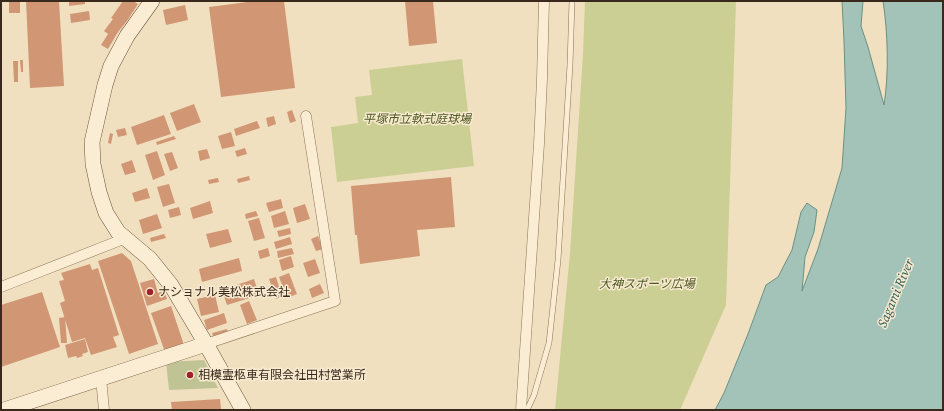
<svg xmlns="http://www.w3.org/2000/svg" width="944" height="411" font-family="'Source Serif 4','Noto Sans JP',serif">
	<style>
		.green { fill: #cbcf93 }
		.cemetery { fill: #c0c393 }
		.water { fill: #a3c2b8; stroke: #699185 }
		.building { fill: #d19673 }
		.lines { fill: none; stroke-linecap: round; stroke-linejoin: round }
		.lane-casing { stroke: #8b7056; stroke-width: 6 }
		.street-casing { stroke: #8b7056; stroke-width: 11 }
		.secondary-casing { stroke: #6c513a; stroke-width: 16 }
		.lane { stroke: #fbedd3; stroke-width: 5 }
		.street { stroke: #fbedd3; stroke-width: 10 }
		.secondary { stroke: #fbedd3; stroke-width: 15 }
		.poi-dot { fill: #9e2229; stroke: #f8ead0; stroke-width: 1.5 }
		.labels { text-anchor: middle; stroke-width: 3; stroke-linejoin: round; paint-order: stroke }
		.park-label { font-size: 12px; font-style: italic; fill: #4c5721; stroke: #f8ead0 }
		.poi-label { font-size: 12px; fill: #39291c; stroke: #f8ead0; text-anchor: start }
		.water-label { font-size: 13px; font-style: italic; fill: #2a5a55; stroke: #f8ead0 }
	</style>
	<rect width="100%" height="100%" fill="#f1e0c0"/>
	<path class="green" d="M585 1H736L726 305 680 410H555L570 253 583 54Z
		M462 59 474 166 337 182 331 127 358 123 355 97 372 95 369 70Z"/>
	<path class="cemetery" d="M204 360 218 388 169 390 166 362Z"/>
	<path class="water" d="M842 1H863L861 26 868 47 884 105C889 74 888 33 883 1H943V410H715L724 393 748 334 766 285 778 277 792 250 801 212 807 203 817 210 814 232 805 257 802 291 818 249 842 168 846 108 844 41Z"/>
	<path class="building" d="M9 1H20V13H9Z
		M26 1H59L64 86 30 88Z
		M69 1H85V4L69 6Z
		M123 1H133L138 4 127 21 118 32 108 49 101 45 108 34 104 31 113 19 111 18Z
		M255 1H284L295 88 221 97 209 7Z
		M405 1H433L437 43 409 46Z
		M185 5 188 20 166 25 163 10Z
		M89 11 90 20 71 23 70 14Z
		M20 60H23V72H21Z
		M13 61H18V82H14Z
		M194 104 201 122 177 131 170 113Z
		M292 110 296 121 290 123 287 112Z
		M164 115 171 134 137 145 131 127Z
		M274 116 276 124 268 127 266 118Z
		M257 121 260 128 236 136 234 129Z
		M125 128 127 135 118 137 116 130Z
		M231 132 235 146 222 149 218 136Z
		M110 133 113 134 111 144 108 143Z
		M174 136 176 139 157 145 156 142Z
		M245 148 247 154 237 157 235 151Z
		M207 149 210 158 200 161 198 151Z
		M157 151 165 175 153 180 145 155Z
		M172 152 178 168 170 171 164 154Z
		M132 160 136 172 125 175 121 164Z
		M249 176 250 180 238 183 237 179Z
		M451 177 455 227 417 230 420 256 360 264 357 235H355L351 186Z
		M218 178 219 182 209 184 208 180Z
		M169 184 175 203 163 207 157 187Z
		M147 188 150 198 135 202 132 193Z
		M281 199 283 208 269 212 266 203Z
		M210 201 213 213 193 219 190 208Z
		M305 204 310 219 297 223 293 208Z
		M179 207 181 215 170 218 168 210Z
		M256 211 258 216 246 219 245 214Z
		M285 211 289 224 274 228 271 216Z
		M157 214 162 228 143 234 139 220Z
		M259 218 265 238 254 241 248 221Z
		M290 228 291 234 279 237 277 231Z
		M228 229 232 242 210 248 206 234Z
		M164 234 166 238 151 242 150 238Z
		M318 236 323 249 316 251 311 239Z
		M290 237 292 244 276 249 274 242Z
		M268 248 270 256 260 259 258 251Z
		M292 248 294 254 278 258 277 251Z
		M122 253 131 261 158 344 129 354 98 261Z
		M291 256 294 267 282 271 279 260Z
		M239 258 242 271 202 282 199 269Z
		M315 259 320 273 308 277 303 263Z
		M90 264 92 270 98 268 119 335 113 337 117 347 91 355 85 338 72 342 60 303 65 301 59 281 64 280 61 273Z
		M289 273 297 294 287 298 279 277Z
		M276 277 282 296 276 299 269 279Z
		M154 279 158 293 164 291 167 299 147 306 140 283Z
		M254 279 259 295 227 305 222 290Z
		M320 284 324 293 312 298 309 289Z
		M42 292 60 347 1 367V305Z
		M215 295 219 312 201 316 197 299Z
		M249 301 257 320 247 324 240 305Z
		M171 306 184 345 165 352 151 313Z
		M224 313 227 323 207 330 204 320Z
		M65 317 67 343H61L59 318Z
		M227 329 228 332 213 336 212 333Z
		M85 339 88 352 82 354 83 356 77 358 76 356 68 358 65 345Z
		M220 399 221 409 208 410H172L171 402Z"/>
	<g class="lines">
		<g class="lane-casing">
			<path id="lane" d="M527 410 534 395 549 343 558 260 570 65 572 1"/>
		</g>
		<g class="street-casing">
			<path id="street" d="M1 287 126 238
				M206 344 335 301 306 116
				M101 378 104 410
				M521 410 539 144 542 79 544 1"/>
		</g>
		<g class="secondary-casing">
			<path id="secondary" d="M152 1 127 36 111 66 105 85 92 142 93 164 99 192 106 213 118 232 150 259 171 285 206 344 243 410
				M4 410 206 344"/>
		</g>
		<use href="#lane" class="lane"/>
		<use href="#street" class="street"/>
		<use href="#secondary" class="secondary"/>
	</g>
	<g class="poi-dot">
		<circle cx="150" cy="292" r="4"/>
		<circle cx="190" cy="375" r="4"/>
	</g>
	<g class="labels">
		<g class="park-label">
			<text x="417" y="123">平塚市立軟式庭球場</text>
			<text x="647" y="288">大神スポーツ広場</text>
		</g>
		<g class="poi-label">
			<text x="158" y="296">ナショナル美松株式会社</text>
			<text x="198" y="379">相模霊柩車有限会社田村営業所</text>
		</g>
		<g class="water-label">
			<text transform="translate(895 293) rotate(-67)" y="5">Sagami River</text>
		</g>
	</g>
	<rect width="944" height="411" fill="none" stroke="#39291c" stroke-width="4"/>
</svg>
